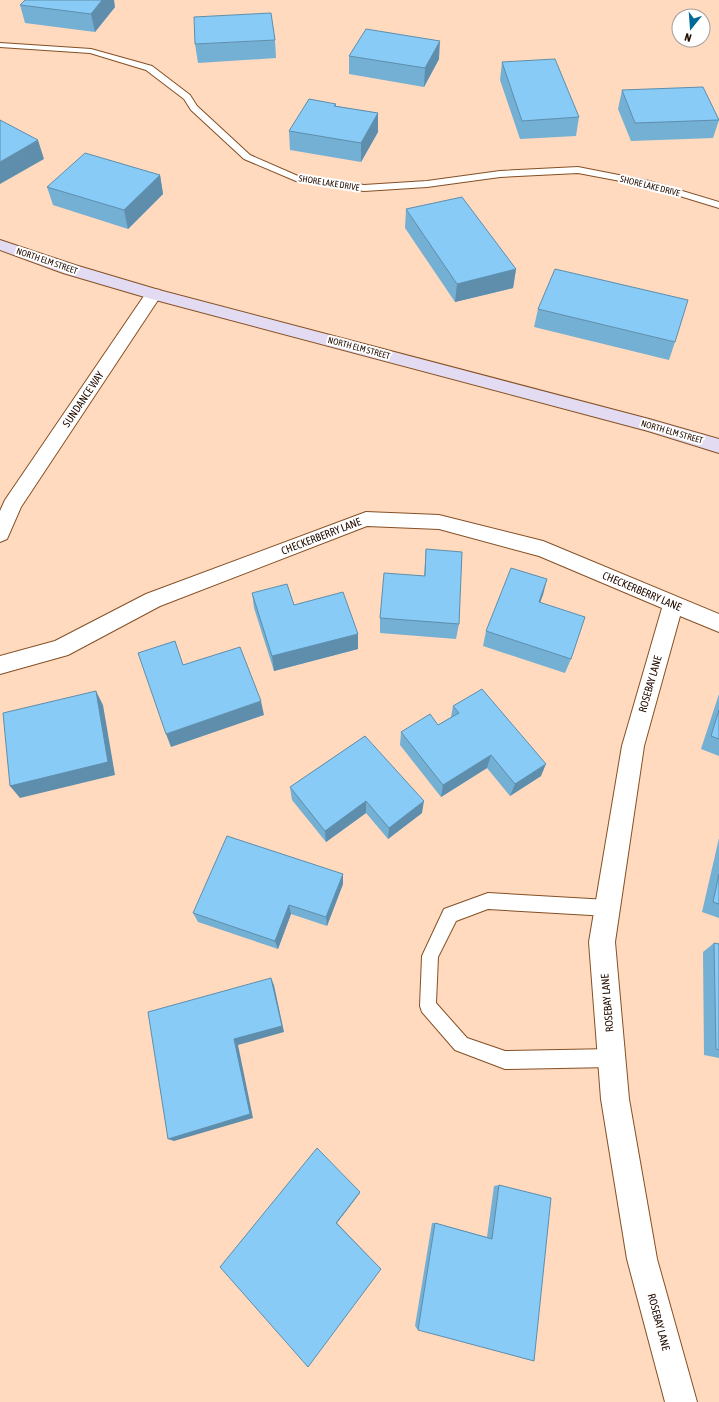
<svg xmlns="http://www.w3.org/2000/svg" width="719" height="1402" font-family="'Asap Condensed',sans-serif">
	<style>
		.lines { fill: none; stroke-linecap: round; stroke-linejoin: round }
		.service-casing { stroke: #855025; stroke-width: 2 }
		.minor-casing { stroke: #855025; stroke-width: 2 }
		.secondary-casing { stroke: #855025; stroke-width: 2 }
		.service { fill: #fff; fill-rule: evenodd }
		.minor { fill: #fff; fill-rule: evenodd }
		.secondary { fill: #e2dbf1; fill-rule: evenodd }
		.wall { fill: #74afd4 }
		.shaded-wall { fill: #5e8eac }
		.building { fill: #87cbf6; stroke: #5e8eac }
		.labels { text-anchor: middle; stroke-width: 4; stroke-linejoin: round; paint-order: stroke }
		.far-street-label { font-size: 9px; fill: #210c00; stroke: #fff }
		.street-label { font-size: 11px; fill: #210c00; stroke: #fff }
	</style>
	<rect width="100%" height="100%" fill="#ffdabf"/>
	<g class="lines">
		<g class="service-casing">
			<path id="service" d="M0 43 91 49 152 66 190 95 197 106 250 155 298 176 364 185 427 181 500 171 578 167 649 181 719 202V208L647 186 578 173 500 177 427 187 364 191 296 181 244 159 191 110 184 99 146 70 90 53 0 47Z
				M488 893 608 900 614 903 616 908 614 913 608 916 488 909 456 921 438 957 436 1003 467 1038 505 1051 612 1049 618 1052 621 1058 618 1064 612 1067 505 1069 455 1050 422 1012 420 1006 422 956 444 909Z"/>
		</g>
		<g class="minor-casing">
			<path id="minor" d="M154 289 160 290 162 294 21 507 7 539 0 542V511L5 500 148 290Z
				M366 512 439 515 543 541 719 614V632L680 616 644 746 615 942 629 1099 657 1259 697 1402H665L627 1259 601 1099 589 942 622 746 662 608 539 556 439 529 367 526 160 606 68 655 0 674V656L55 641 146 594Z"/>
		</g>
		<g class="secondary-casing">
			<path id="secondary" d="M0 240 75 265 159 290 649 419 719 439V453L648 431 148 298 63 273 0 250Z"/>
		</g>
		<use href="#service" class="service"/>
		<use href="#minor" class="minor"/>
		<use href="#secondary" class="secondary"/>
	</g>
	<path class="wall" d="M20 5 115 7 95 32 25 23Z
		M275 40 276 58 198 63 195 44Z
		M349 56 439 59 424 87 349 74Z
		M502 62 579 117 576 136 520 139 500 80Z
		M622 90 719 120 713 138 631 141 618 109Z
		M336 104V106L378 113V132L361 162 290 150 289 131Z
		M160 175 163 194 128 229 53 205 47 187Z
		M406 209 516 269 513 288 455 302 405 228Z
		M538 309 675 342 669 360 534 327Z
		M426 549 459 624 456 639 380 633V618L424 576Z
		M547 579 540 603 571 659 565 673 483 646 486 631Z
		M252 593 294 605 358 649 274 671 254 608Z
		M719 694V756L701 749Z
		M453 706 541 776 510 796 487 768 441 797 400 745 401 732 438 725 451 717Z
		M365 736 422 813 388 839 366 813 326 842 292 800 290 787Z
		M719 838V918L702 912Z
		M343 874V884L327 926 291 914 278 949 198 922 193 913Z
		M714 943 719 944V1058L704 1055 703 952Z
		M499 1185 551 1198 418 1330 415 1326 432 1223H435L487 1237 494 1186Z"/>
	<path class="shaded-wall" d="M102 0H114L115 7 95 32 91 14Z
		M440 41 439 59 424 87 425 68Z
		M378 113V132L361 162V143Z
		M38 140 44 159 0 184V162Z
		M160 175 163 194 128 229 124 210Z
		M516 269 513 288 455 302 457 284Z
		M547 579 543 595 534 618 539 602Z
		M358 634V649L274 671 272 656Z
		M96 691 103 705 115 775 20 798 10 786Z
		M261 701 264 715 171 747 166 734Z
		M491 755 487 768 441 797 443 785Z
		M546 764 541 776 510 796 515 784Z
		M366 801V813L326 842 325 831Z
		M424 801 422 813 388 839 389 828Z
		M343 874V884L327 926 326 917Z
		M289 905 291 914 278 949 275 941Z
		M271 978 274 985 284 1032 238 1045 253 1118 174 1141 168 1139 234 1039Z
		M360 1192V1193L337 1223 380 1268 381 1269 336 1223Z"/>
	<path class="building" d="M25 0H102L91 14 20 5Z
		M271 13 275 40 195 44 194 17Z
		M366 29 440 41 425 68 349 56Z
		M555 59 579 117 522 121 502 62Z
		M703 87 719 120 635 123 622 90Z
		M309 99 336 104 334 106 378 113 361 143 289 131Z
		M0 120 38 140 0 162Z
		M85 153 160 175 124 210 47 187Z
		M462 197 516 269 457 284 406 209Z
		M555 269 688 300 675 342 538 309Z
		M426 549 462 552 459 624 380 618 384 573 425 576Z
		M511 568 547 579 539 602 585 617 571 659 486 631Z
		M287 584 294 605 343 592 358 634 272 656 252 593Z
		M175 641 183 665 240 647 261 701 166 734 138 653Z
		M482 689 546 764 515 784 491 755 443 785 401 732 430 714 438 725 459 713 453 706Z
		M96 691 108 762 10 786 3 713Z
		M719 710V739L711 736Z
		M365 736 424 801 389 828 366 801 325 831 290 787Z
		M227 836 343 874 326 917 289 905 275 941 193 913Z
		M719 874V904L713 902Z
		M714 943 719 944V1050L716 1049Z
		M271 978 282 1026 234 1039 250 1114 168 1139 148 1012Z
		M317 1148 360 1192 336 1223 381 1269 308 1367 220 1267Z
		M499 1185 551 1198 534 1361 418 1330 435 1223 492 1239Z"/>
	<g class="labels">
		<g class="far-street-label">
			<text transform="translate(329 183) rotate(9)" y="3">SHORE LAKE DRIVE</text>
			<text transform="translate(650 186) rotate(14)" y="3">SHORE LAKE DRIVE</text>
			<text transform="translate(47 261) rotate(19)" y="3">NORTH ELM STREET</text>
			<text transform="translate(359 348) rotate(15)" y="3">NORTH ELM STREET</text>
			<text transform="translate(672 432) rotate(16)" y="3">NORTH ELM STREET</text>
		</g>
		<g class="street-label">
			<text transform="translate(83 399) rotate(-56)" y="4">SUNDANCE WAY</text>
			<text transform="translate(321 536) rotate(-21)" y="4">CHECKERBERRY LANE</text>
			<text transform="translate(642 591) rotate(23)" y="4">CHECKERBERRY LANE</text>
			<text transform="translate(650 684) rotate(-74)" y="4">ROSEBAY LANE</text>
			<text transform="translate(607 1003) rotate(-95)" y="4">ROSEBAY LANE</text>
			<text transform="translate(659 1322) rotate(75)" y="4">ROSEBAY LANE</text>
		</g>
	</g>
	<g transform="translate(691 28) rotate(197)"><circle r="19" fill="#ffffff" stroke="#a69e99"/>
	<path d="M0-3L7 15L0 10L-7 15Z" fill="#016997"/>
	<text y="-6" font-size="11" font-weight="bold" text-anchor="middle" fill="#210c00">N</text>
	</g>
</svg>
